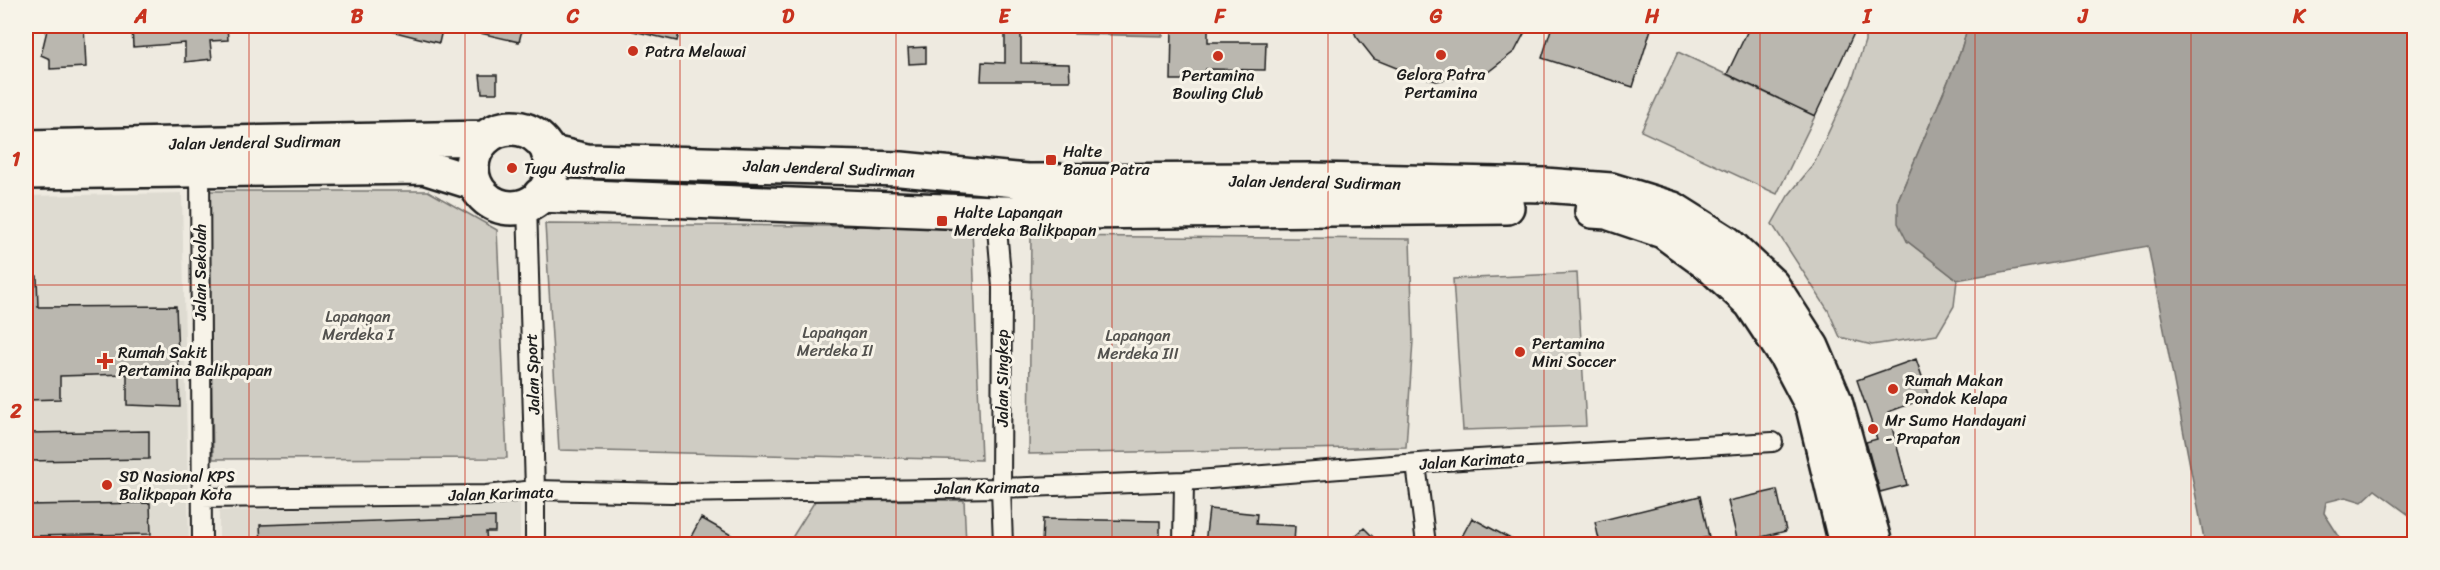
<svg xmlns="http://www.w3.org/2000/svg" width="2440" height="570" font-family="Sriracha,sans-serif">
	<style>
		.built { fill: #dedbd1 }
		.green { fill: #cfccc3; stroke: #767470; stroke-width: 1.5 }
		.water { fill: #a6a39d; stroke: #6f6d69; stroke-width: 1.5 }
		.building { fill: #bab7af; stroke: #1c1c1c; stroke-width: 1.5 }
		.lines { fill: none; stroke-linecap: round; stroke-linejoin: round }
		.street-casing { stroke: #1c1c1c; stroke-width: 22 }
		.highway-casing { stroke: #1c1c1c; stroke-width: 38 }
		.street { stroke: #f7f3e8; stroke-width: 18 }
		.highway { stroke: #f7f3e8; stroke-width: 33 }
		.grid { fill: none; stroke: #c8321e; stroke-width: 1.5; stroke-opacity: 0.55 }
		.poi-dot { fill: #c8321e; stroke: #f7f3e8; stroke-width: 2 }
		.labels { text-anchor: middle; stroke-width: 6; stroke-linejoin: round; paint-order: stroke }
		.poi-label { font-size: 16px; fill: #1c1c1c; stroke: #f7f3e8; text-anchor: start }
		.street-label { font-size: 16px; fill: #1c1c1c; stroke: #f7f3e8 }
		.park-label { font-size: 16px; fill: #52514e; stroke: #f7f3e8 }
		.neatline { fill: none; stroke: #c8321e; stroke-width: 2 }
		.grid-label { font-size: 20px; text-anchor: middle; font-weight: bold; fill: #c8321e }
	</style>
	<rect width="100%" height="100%" fill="#eeeae0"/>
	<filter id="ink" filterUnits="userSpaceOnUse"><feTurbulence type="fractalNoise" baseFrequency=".0167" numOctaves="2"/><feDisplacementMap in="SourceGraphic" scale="12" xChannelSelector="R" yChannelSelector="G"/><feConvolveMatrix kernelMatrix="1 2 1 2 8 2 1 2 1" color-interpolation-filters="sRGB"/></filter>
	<g filter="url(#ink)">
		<path class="built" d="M182 193 189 544H26V196Z
			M520 501V544H219V511Z"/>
		<path class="green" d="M1865 26H1968L1960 53 1898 200 1907 241 1957 280 1954 306 1937 335 1872 345 1840 337 1828 310 1772 224 1788 196 1813 165 1851 84 1865 41Z
			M1678 52 1815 116 1777 194 1641 131Z
			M208 191H428L497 230 507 458 213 459Z
			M545 224 972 227 981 460 559 450Z
			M1031 236 1410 239 1413 340 1406 447 1029 454Z
			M1577 273 1586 426 1463 430 1453 279Z
			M964 500 966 544H788L815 501Z"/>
		<path class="water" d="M1074 26H1164L1163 36 1074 34Z
			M1968 26H2414V528L2409 515 2375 490 2362 502 2346 497 2326 502 2324 513 2344 544H2205L2148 246 1957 280 1907 241 1898 223V200L1960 53Z"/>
		<path class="building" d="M48 26H84L86 67 50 69V59L41 55Z
			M132 26H227L228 40 210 41 212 59 185 62V43L133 47Z
			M392 26H443L439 43 391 31Z
			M471 26H523L519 42 471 31Z
			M634 26H681L677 41 633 31Z
			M1005 26H1021V63L1069 64 1070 81H981L982 62 1005 63Z
			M1172 26H1208V42H1266L1265 70 1206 69V80H1171Z
			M1352 26H1528L1515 51 1488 72 1436 81 1409 73 1374 59 1356 36Z
			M1552 26H1652L1633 87 1542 58Z
			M1750 26H1842L1855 31 1815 116 1727 74Z
			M926 47V63L909 64 908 48Z
			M480 75H497V93H482Z
			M26 276H37L38 307 176 306 180 407 127 405V374L60 376V399L26 400Z
			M1916 359 1929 397 1888 412 1907 485 1880 492 1866 442 1877 439 1857 380Z
			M149 431V459L26 461V433Z
			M1777 490 1786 531 1738 543 1728 501Z
			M1700 496 1709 537 1676 544H1600L1595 522Z
			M150 503 151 534 26 536V505Z
			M1209 509 1257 514 1256 524 1295 526 1294 544H1205Z
			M495 517V532H486L487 544H261L260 525Z
			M701 518 747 544H687Z
			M1472 518 1520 544H1467L1460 540Z
			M1043 519 1160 521V544H1042Z
			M1364 528 1380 544H1347Z"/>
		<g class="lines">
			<g class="street-casing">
				<path id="street" d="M200 163 202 544
					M527 204 535 490V544
					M995 205 1002 287 1001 488 1003 544
					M1416 464 1426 544
					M201 498 486 495 535 490 671 493 1001 488 1184 481 1444 461 1773 442
					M1183 544 1184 481"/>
			</g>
			<g class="highway-casing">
				<path id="highway" d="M472 168a40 40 0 1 1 80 0a40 40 0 1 1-80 0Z
					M26 147 485 138
					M548 152 587 161 901 169 1027 181 1314 180 1544 185 1611 190 1673 209 1727 243 1772 285 1812 347 1835 401 1875 544
					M26 172 424 167 475 183
					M540 195 995 213 1507 207
					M1592 211 1607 212 1663 231 1711 266 1751 303 1786 356 1813 407 1846 544"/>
			</g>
			<use href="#street" class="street"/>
			<use href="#highway" class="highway"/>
		</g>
	</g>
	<path class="grid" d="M249 26V544M465 26V544M680 26V544M896 26V544M1112 26V544M1328 26V544M1544 26V544M1760 26V544M1975 26V544M2191 26V544M26 285H2414"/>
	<g class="poi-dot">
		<circle cx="633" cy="51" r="6"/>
		<circle cx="1441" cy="55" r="6"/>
		<circle cx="1218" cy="56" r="6"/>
		<rect x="1045" y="154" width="12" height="12" rx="3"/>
		<circle cx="512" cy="168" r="6"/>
		<rect x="936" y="215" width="12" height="12" rx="3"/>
		<circle cx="1520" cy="352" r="6"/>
		<path d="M102 352h6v6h6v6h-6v6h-6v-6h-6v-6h6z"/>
		<circle cx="1893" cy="389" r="6"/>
		<circle cx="1873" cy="429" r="6"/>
		<circle cx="107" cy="485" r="6"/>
	</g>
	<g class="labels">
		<g class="poi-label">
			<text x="645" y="57">Patra Melawai</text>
			<text x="1441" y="80" text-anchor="middle">Gelora Patra<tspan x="1441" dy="18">Pertamina</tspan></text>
			<text x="1218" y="81" text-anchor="middle">Pertamina<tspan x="1218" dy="18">Bowling Club</tspan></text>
			<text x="1063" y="157">Halte<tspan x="1063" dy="18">Banua Patra</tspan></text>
			<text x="524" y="174">Tugu Australia</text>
			<text x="954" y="218">Halte Lapangan<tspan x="954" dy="18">Merdeka Balikpapan</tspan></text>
			<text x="1532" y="349">Pertamina<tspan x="1532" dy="18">Mini Soccer</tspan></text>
			<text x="118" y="358">Rumah Sakit<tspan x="118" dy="18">Pertamina Balikpapan</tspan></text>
			<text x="1905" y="386">Rumah Makan<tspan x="1905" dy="18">Pondok Kelapa</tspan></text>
			<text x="1885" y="426">Mr Sumo Handayani<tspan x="1885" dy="18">- Prapatan</tspan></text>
			<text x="119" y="482">SD Nasional KPS<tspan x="119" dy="18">Balikpapan Kota</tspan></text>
		</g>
		<g class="street-label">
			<text transform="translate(255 142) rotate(-1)" y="6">Jalan Jenderal Sudirman</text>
			<text transform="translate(829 168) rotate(2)" y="6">Jalan Jenderal Sudirman</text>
			<text transform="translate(1315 182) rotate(1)" y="6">Jalan Jenderal Sudirman</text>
			<text transform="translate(200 272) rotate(-90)" y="6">Jalan Sekolah</text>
			<text transform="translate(532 374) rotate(-92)" y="6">Jalan Sport</text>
			<text transform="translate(1002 378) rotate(-90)" y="6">Jalan Singkep</text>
			<text transform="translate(1472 460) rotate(-4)" y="6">Jalan Karimata</text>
			<text transform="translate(987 487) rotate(-1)" y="6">Jalan Karimata</text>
			<text transform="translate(501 493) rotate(-2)" y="6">Jalan Karimata</text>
		</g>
		<g class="park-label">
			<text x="358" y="322">Lapangan<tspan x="358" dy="18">Merdeka I</tspan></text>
			<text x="835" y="338">Lapangan<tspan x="835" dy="18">Merdeka II</tspan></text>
			<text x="1138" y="341">Lapangan<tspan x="1138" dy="18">Merdeka III</tspan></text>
		</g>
	</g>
	<rect width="2440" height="570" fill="none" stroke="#f7f3e8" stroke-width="66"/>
	<rect x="33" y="33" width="2374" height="504" class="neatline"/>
	<g class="grid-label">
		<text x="141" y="23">A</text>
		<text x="357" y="23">B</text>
		<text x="573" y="23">C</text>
		<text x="788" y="23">D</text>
		<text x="1004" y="23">E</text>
		<text x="1220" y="23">F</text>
		<text x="1436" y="23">G</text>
		<text x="1652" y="23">H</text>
		<text x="1867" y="23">I</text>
		<text x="2083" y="23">J</text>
		<text x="2299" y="23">K</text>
		<text x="16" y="166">1</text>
		<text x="16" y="418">2</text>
	</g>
</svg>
